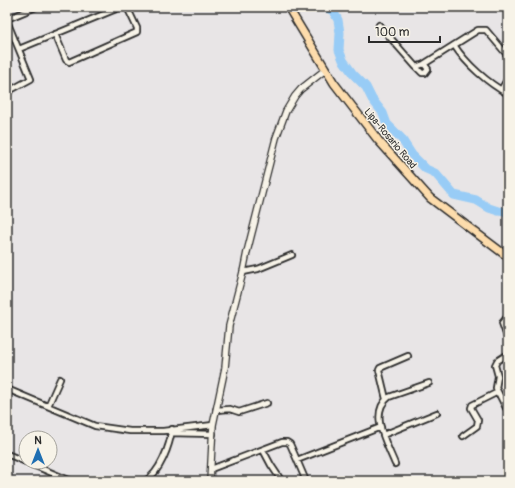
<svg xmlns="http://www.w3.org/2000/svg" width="515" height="488" font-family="Pangolin,sans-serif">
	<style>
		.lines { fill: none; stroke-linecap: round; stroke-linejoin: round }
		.river { stroke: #98ccf6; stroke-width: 9 }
		.minor-casing { stroke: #2b2b2b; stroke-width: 8 }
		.tertiary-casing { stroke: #2b2b2b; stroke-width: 8 }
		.primary-casing { stroke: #2b2b2b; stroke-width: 10 }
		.minor { stroke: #f7f3e8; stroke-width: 4.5 }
		.tertiary { stroke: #f7f3e8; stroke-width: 5.5 }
		.primary { stroke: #fddcac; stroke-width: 7 }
		.labels { text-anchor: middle; stroke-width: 3; stroke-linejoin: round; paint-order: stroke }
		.street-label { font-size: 10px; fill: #2b2b2b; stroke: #f7f3e8 }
	</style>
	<rect width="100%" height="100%" fill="#e8e5e6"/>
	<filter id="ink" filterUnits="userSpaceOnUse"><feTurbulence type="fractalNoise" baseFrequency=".025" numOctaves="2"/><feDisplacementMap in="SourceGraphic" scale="8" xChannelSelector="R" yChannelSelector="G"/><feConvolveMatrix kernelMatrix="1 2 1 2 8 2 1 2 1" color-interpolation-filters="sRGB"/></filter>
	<g filter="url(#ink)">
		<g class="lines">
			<path class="river" d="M326 7 333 11 338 20 340 33 339 50 343 60 353 74 366 87 372 99 383 113 387 124 401 138 412 155 426 169 435 173 454 195 476 200 489 208 498 211 508 212"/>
			<g class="minor-casing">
				<path id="minor" d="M7 19 36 7
					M7 21 31 79 7 92
					M379 25 416 67 424 64 478 30H486L508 56
					M55 34 66 60 69 62 137 32V28L127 7
					M454 45C466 64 488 83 508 94
					M19 49 121 7
					M416 67 422 73H425L428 69 424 64
					M501 90 508 78
					M243 272 258 269 292 255
					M508 316 502 323 508 340
					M7 389 95 426 130 431H163L213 425
					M386 399 379 370 380 368 408 356
					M48 406 60 379
					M506 408 496 388 498 376 495 365 497 361 508 354
					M216 410 230 409 239 412 267 403
					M170 433 213 434
					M383 435 437 413
					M463 436 477 426 478 420 471 408 472 405 498 392
					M263 450 271 465 279 477
					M7 454 26 462
					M297 460 306 481
					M26 462 71 481
					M395 464C387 444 368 413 389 397L429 383
					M211 469 282 442H287L290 444 297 460 381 427
					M145 481C160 473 170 445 172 429"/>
			</g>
			<g class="tertiary-casing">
				<path id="tertiary" d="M210 481 213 425 225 368 229 326 243 272 247 252 276 138 286 111 295 96 301 89 325 70"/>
			</g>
			<g class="primary-casing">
				<path id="primary" d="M288 7 334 83 378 140 430 198 508 257"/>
			</g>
			<use href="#minor" class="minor"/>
			<use href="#tertiary" class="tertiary"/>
			<use href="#primary" class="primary"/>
		</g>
	</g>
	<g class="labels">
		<g class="street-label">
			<text transform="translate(391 138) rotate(50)" y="4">Lipa-Rosario Road</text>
		</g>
	</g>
	<rect width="515" height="488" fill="none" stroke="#f7f3e8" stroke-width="24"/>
	<rect x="12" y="12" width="491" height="464" fill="none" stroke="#2b2b2b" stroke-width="1.5" filter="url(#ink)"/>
	<g transform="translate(38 450)"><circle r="19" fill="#f7f3e8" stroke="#a5a39c"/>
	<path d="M0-3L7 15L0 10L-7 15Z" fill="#1f6fb2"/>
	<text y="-6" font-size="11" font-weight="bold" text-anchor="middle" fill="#2b2b2b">N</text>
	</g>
	<path d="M369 36v6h71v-6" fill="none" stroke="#2b2b2b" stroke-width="2"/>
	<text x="375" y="36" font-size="12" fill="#2b2b2b" stroke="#f7f3e8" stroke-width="3" paint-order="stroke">100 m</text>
</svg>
